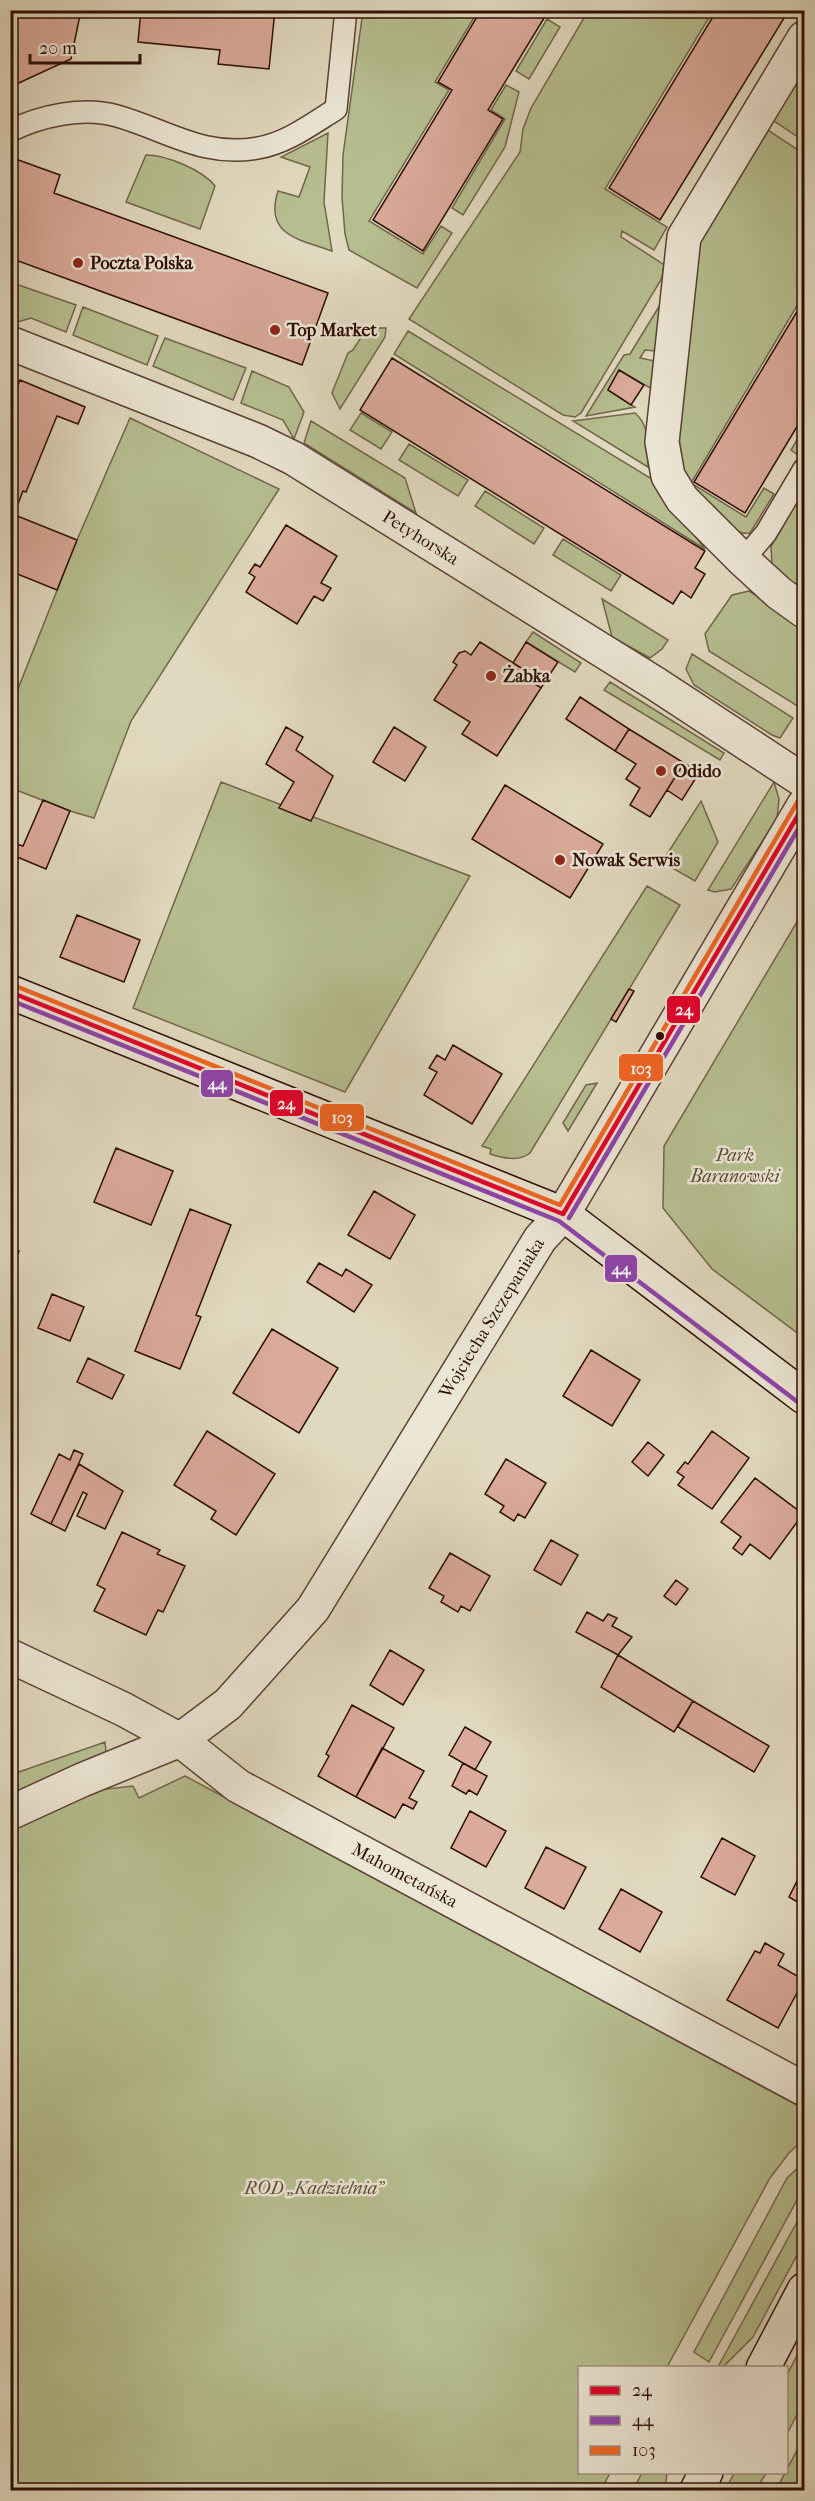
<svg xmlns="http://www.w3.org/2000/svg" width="815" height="2501" font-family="'IM FELL French Canon',serif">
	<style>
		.green { fill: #b6be90; stroke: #72664a; stroke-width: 1.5 }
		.building { fill: #daaa9a; stroke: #2d0e04; stroke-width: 1.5 }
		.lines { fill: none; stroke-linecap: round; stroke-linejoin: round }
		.lane-casing { stroke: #5a4133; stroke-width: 24 }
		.street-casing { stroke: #5a4133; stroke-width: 36 }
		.secondary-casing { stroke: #2d0e04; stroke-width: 36 }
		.lane { stroke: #ece6d5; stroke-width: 21 }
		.street { stroke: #ece6d5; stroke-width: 33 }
		.secondary { stroke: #ece6d5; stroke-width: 33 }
		.bus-1-casing { stroke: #ece6d5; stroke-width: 9 }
		.bus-2-casing { stroke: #ece6d5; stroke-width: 9 }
		.bus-3-casing { stroke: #ece6d5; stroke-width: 9 }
		.bus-1 { stroke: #e4002b; stroke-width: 4.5 }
		.bus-2 { stroke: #8e44ad; stroke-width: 4.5 }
		.bus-3 { stroke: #f26522; stroke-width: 4.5 }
		.poi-dot { fill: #8f2418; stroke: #ece6d5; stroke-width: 2 }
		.bus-dot { fill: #2d0e04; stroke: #ece6d5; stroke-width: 2 }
		.labels { text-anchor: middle; stroke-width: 5; stroke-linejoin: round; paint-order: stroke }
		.poi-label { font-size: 18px; font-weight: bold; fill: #2d0e04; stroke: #ece6d5; text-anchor: start }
		.street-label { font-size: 18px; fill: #2d0e04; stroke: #ece6d5 }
		.park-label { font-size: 18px; font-style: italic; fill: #5d4c35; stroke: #ece6d5 }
		.line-badge { stroke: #ece6d5; stroke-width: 2 }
		.badge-label { font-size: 16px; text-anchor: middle; font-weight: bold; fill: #fff }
	</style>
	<rect width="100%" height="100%" fill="#e1d9bf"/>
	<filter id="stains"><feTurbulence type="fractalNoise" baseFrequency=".00333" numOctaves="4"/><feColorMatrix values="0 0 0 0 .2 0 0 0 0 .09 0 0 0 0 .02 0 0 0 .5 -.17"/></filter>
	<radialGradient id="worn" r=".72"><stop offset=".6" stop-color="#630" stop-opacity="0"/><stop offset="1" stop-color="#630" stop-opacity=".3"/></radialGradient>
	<path class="green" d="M363 11H478L435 82 449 90 369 221 423 254 441 226 452 233 417 288 349 250 345 234 342 197 343 155Z
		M588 11H713L605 189 667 227 654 250 622 231 621 237 660 262 664 265 662 278 581 413 575 417 563 415 409 319 520 152 523 129 531 108Z
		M547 19 560 27 529 79 516 71Z
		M804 56V141L768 117Z
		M506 85 519 92 505 147 463 215 452 208 505 119 491 110Z
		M762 126 804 154V294L691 483 746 517 764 488 774 494 750 533C725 538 691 485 676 468L696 234Z
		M328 133 324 202 332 251C298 239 264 235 278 191L299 197 310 167 281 157Z
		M146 155C166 155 203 170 215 186L200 229 126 202Z
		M10 282 76 305 66 332 31 318 14 323 11 322Z
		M660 305 656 351 645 350 640 358 655 361 652 383 650 388 619 370 608 390 635 407 586 416 624 355 630 354Z
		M83 307 158 336 147 365 73 335Z
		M367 328H386L385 337 340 409 332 393 348 353 353 350Z
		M408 331 652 479 705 549 394 354Z
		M165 338 246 368 233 400 153 366Z
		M252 371 289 387 304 412 294 439 283 420 241 403Z
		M361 413 392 432 381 449 350 430Z
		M635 413C651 426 647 448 648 467L573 421Z
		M130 418 279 489 131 721 94 818 70 811 11 788 10 709 77 540Z
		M311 421 405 478 416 513 304 443Z
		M804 428V443L798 455 791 450Z
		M409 444 468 480 458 496 399 460Z
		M804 488V596L777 572 772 563 771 547Z
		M485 491 544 528 534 544 475 506Z
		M563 539 621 575 611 591 553 555Z
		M749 591 804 625V697L799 707 709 651 705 634 732 595Z
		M602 599 668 640 662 649 650 658 612 637Z
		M533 632 581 663 575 672 526 642Z
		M692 654 793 718 780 738 772 735 694 685 686 669Z
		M610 682 724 753 720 760 604 690Z
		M221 782 470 876 345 1092 133 1008Z
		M774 782 779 799 777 819 731 889 715 892 708 890Z
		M701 801 718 842 695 881 662 862Z
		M647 886 680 905 530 1153C519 1162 503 1158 490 1154L491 1149 482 1146Z
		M804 910V1338L712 1269 663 1208 664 1146Z
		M597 1083 568 1131 563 1123 586 1085Z
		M105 1742 106 1752 11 1801 10 1775Z
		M185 1776 804 2109V2139L789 2153 770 2178 667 2367 580 2368V2472L610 2473 601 2490H11L10 1826 81 1792 133 1786 139 1798Z
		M804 2162V2187L709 2362 694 2352 787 2178Z
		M804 2209V2242L753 2337 723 2367H718Z
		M804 2342V2401L787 2434V2375Z
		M804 2437V2490H776Z
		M735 2472H766V2473L756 2490H725Z
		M642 2473H667L665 2490H633Z"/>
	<path class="building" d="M19 10H81L71 59 10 87V50Z
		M141 10H182V13L221 17 222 10H275L269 69 218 64 220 50 138 42Z
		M481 10H549L488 110 503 119 423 251 373 220 452 90 438 82Z
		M717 10H789L660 220 609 188Z
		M10 157 60 175 54 193 328 293 302 365 10 258Z
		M804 300V415L745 513 694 482Z
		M392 358 705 551 695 568 705 574 691 598 681 591 673 604 360 410Z
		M619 370 644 385 631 405 608 390Z
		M20 380 85 407 78 424 57 416 26 492 23 491 14 514 10 513V403Z
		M10 513 77 540 57 590 10 571Z
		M286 525 337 556 321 583 331 588 323 601 314 596 297 624 246 592 255 577 249 573 255 564 260 567Z
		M480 642 531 674 528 679 541 688 497 756 462 734 470 722 434 700 457 665 453 662 459 653 465 651 471 655Z
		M526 642 558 662 541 688 528 679 531 674 513 663Z
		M580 697 629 729 615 751 566 719Z
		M286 727 303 737 296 750 333 776 311 821 279 808 294 782 266 764Z
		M394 727 426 747 405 781 373 762Z
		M629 729 684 763 650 817 630 805 640 788 626 779 636 764 615 751Z
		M684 763 699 773 682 800 667 790Z
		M505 785 603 844 570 898 472 839Z
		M43 800 70 811 46 869 10 854 13 843 23 846Z
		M77 915 140 940 124 982 60 957Z
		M629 989 634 991 616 1022 611 1019Z
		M453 1045 502 1074 472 1124 424 1095 437 1072 429 1068 437 1055 445 1060Z
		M116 1148 173 1171 151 1225 94 1202Z
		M374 1191 415 1215 390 1259 348 1235Z
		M190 1209 231 1225 196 1315 201 1317 180 1369 135 1351Z
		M10 1248 19 1251 10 1272Z
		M319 1263 342 1276 346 1269 372 1285 354 1312 307 1282Z
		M52 1294 84 1307 70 1341 38 1328Z
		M272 1329 338 1368 299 1433 233 1393Z
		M591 1350 640 1380 612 1426 563 1396Z
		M88 1358 124 1375 112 1399 77 1382Z
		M207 1431 275 1474 236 1535 211 1519 216 1511 174 1485Z
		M712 1431 749 1458 712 1509 678 1485 684 1477 677 1472 685 1462 688 1464Z
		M648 1442 664 1455 648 1476 632 1462Z
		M74 1450 83 1454 51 1524 31 1514 59 1454 70 1460Z
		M506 1459 546 1483 525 1518 518 1514 514 1521 500 1512 504 1506 485 1494Z
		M79 1464 123 1491 105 1529 77 1516 87 1494 83 1492 65 1531 51 1524Z
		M755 1478 803 1514 770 1559 750 1544 742 1555 733 1548 741 1537 721 1522Z
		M10 1532 17 1535 10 1549Z
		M122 1532 160 1550 157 1554 185 1566 163 1612 158 1610 146 1635 94 1611 105 1589 97 1585Z
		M551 1540 578 1555 561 1585 534 1570Z
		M450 1553 490 1576 470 1611 461 1606 458 1612 441 1602 444 1596 429 1588Z
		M676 1580 688 1589 676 1605 664 1596Z
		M587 1612 603 1621 608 1614 617 1618 612 1626 632 1637 618 1655 576 1632Z
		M390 1650 424 1670 403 1705 370 1685Z
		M618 1655 693 1701 674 1732 601 1687Z
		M693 1701 769 1746 754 1772 678 1727Z
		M352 1705 394 1728 356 1797 318 1776 329 1756 326 1754Z
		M465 1727 491 1742 475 1770 449 1755Z
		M382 1748 424 1771 409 1798 417 1802 413 1809 403 1804 395 1818 356 1797Z
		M463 1763 487 1776 477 1795 469 1790 466 1794 452 1786Z
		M470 1811 506 1831 486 1867 451 1848Z
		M722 1838 755 1856 735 1895 701 1877Z
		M546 1847 586 1867 564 1909 525 1888Z
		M804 1867V1906L789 1897Z
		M621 1889 662 1912 640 1952 599 1929Z
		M765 1943 784 1954 778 1965 804 1980 778 2028 727 2000 755 1951 760 1953Z"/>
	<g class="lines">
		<g class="lane-casing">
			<path id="lane" d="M10 131C40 116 84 106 117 116 167 130 203 158 258 148 287 143 312 124 336 109L346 10
				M743 560 766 533 804 469"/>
		</g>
		<g class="street-casing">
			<g id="street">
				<path d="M804 38 684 237 662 442 668 476 682 499 743 560 779 593 804 611"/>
				<path id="s1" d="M10 343 258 441 293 458 656 684 804 781"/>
				<path id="s2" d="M10 1656 123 1709 180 1740 238 1786 804 2089"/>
				<path id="s3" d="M10 1813 82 1780 180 1740 228 1704 313 1609 540 1239 563 1214 804 805"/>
			</g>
		</g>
		<g class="secondary-casing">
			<path id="secondary" d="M10 992 563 1214 804 1397
				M763 2368 804 2290
				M697 2490 706 2472"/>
		</g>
		<use href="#lane" class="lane"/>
		<use href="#street" class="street"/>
		<use href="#secondary" class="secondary"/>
		<g class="bus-1-casing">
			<path id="bus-1" d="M10 992 563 1214
				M563 1214 804 805"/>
		</g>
		<g class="bus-2-casing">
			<path id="bus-2" d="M10 1000 559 1221 799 1403
				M569 1218 804 819"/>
		</g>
		<g class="bus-3-casing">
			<path id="bus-3" d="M13 985 560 1205 798 801"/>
		</g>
		<use href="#bus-1" class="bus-1"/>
		<use href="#bus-2" class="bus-2"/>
		<use href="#bus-3" class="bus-3"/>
	</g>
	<g class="poi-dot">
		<circle cx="78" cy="263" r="6"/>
		<circle cx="275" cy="330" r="6"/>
		<circle cx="491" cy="676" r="6"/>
		<circle cx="661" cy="771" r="6"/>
		<circle cx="560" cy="860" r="6"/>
	</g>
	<circle class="bus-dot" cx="660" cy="1036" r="5"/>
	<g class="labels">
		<g class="poi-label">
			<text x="90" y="269">Poczta Polska</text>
			<text x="287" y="336">Top Market</text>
			<text x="503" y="682">Żabka</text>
			<text x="673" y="777">Odido</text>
			<text x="572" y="866">Nowak Serwis</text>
		</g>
		<g class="street-label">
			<text dy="6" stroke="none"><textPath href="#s1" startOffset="456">Petyhorska</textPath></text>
			<text dy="6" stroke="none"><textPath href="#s3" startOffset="714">Wojciecha Szczepaniaka</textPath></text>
			<text dy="6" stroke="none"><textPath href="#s2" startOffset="453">Mahometańska</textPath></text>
		</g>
		<g class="park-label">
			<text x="735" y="1161">Park<tspan x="735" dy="21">Baranowski</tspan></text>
			<text x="314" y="2194">ROD „Kadzielnia”</text>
		</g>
	</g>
	<g class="line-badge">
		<rect x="666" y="995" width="35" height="29" rx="6" fill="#e4002b"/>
		<rect x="618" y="1053" width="46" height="29" rx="6" fill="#f26522"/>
		<rect x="200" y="1069" width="34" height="29" rx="6" fill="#8e44ad"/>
		<rect x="269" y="1089" width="35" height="28" rx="6" fill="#e4002b"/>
		<rect x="319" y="1103" width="46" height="29" rx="6" fill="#f26522"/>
		<rect x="604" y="1254" width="34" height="29" rx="6" fill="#8e44ad"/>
	</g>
	<g class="badge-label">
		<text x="684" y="1015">24</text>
		<text x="641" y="1074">103</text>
		<text x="217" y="1089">44</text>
		<text x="286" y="1109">24</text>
		<text x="342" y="1123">103</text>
		<text x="621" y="1274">44</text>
	</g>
	<rect width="815" height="2501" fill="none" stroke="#e1d9bf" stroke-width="36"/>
	<rect x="12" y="12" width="791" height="2477" fill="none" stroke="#2d0e04" stroke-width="3"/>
	<rect x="18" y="18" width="779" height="2465" fill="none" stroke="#2d0e04" stroke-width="1.5"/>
	<rect x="578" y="2366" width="210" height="108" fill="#ece6d5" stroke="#a09081" stroke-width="1.5"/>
	<rect x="590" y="2386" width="30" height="9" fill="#e4002b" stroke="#a09081" stroke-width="1.5"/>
	<text x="632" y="2396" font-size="18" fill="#2d0e04">24</text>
	<rect x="590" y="2416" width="30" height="9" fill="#8e44ad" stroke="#a09081" stroke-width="1.5"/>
	<text x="632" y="2426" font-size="18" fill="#2d0e04">44</text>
	<rect x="590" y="2446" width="30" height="9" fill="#f26522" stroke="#a09081" stroke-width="1.5"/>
	<text x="632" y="2456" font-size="18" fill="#2d0e04">103</text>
	<path d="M30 54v9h110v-9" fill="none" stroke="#2d0e04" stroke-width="3"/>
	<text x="39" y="54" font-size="18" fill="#2d0e04" stroke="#ece6d5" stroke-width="4.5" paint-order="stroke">20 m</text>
	<rect width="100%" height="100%" filter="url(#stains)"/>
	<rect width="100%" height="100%" fill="url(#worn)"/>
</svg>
